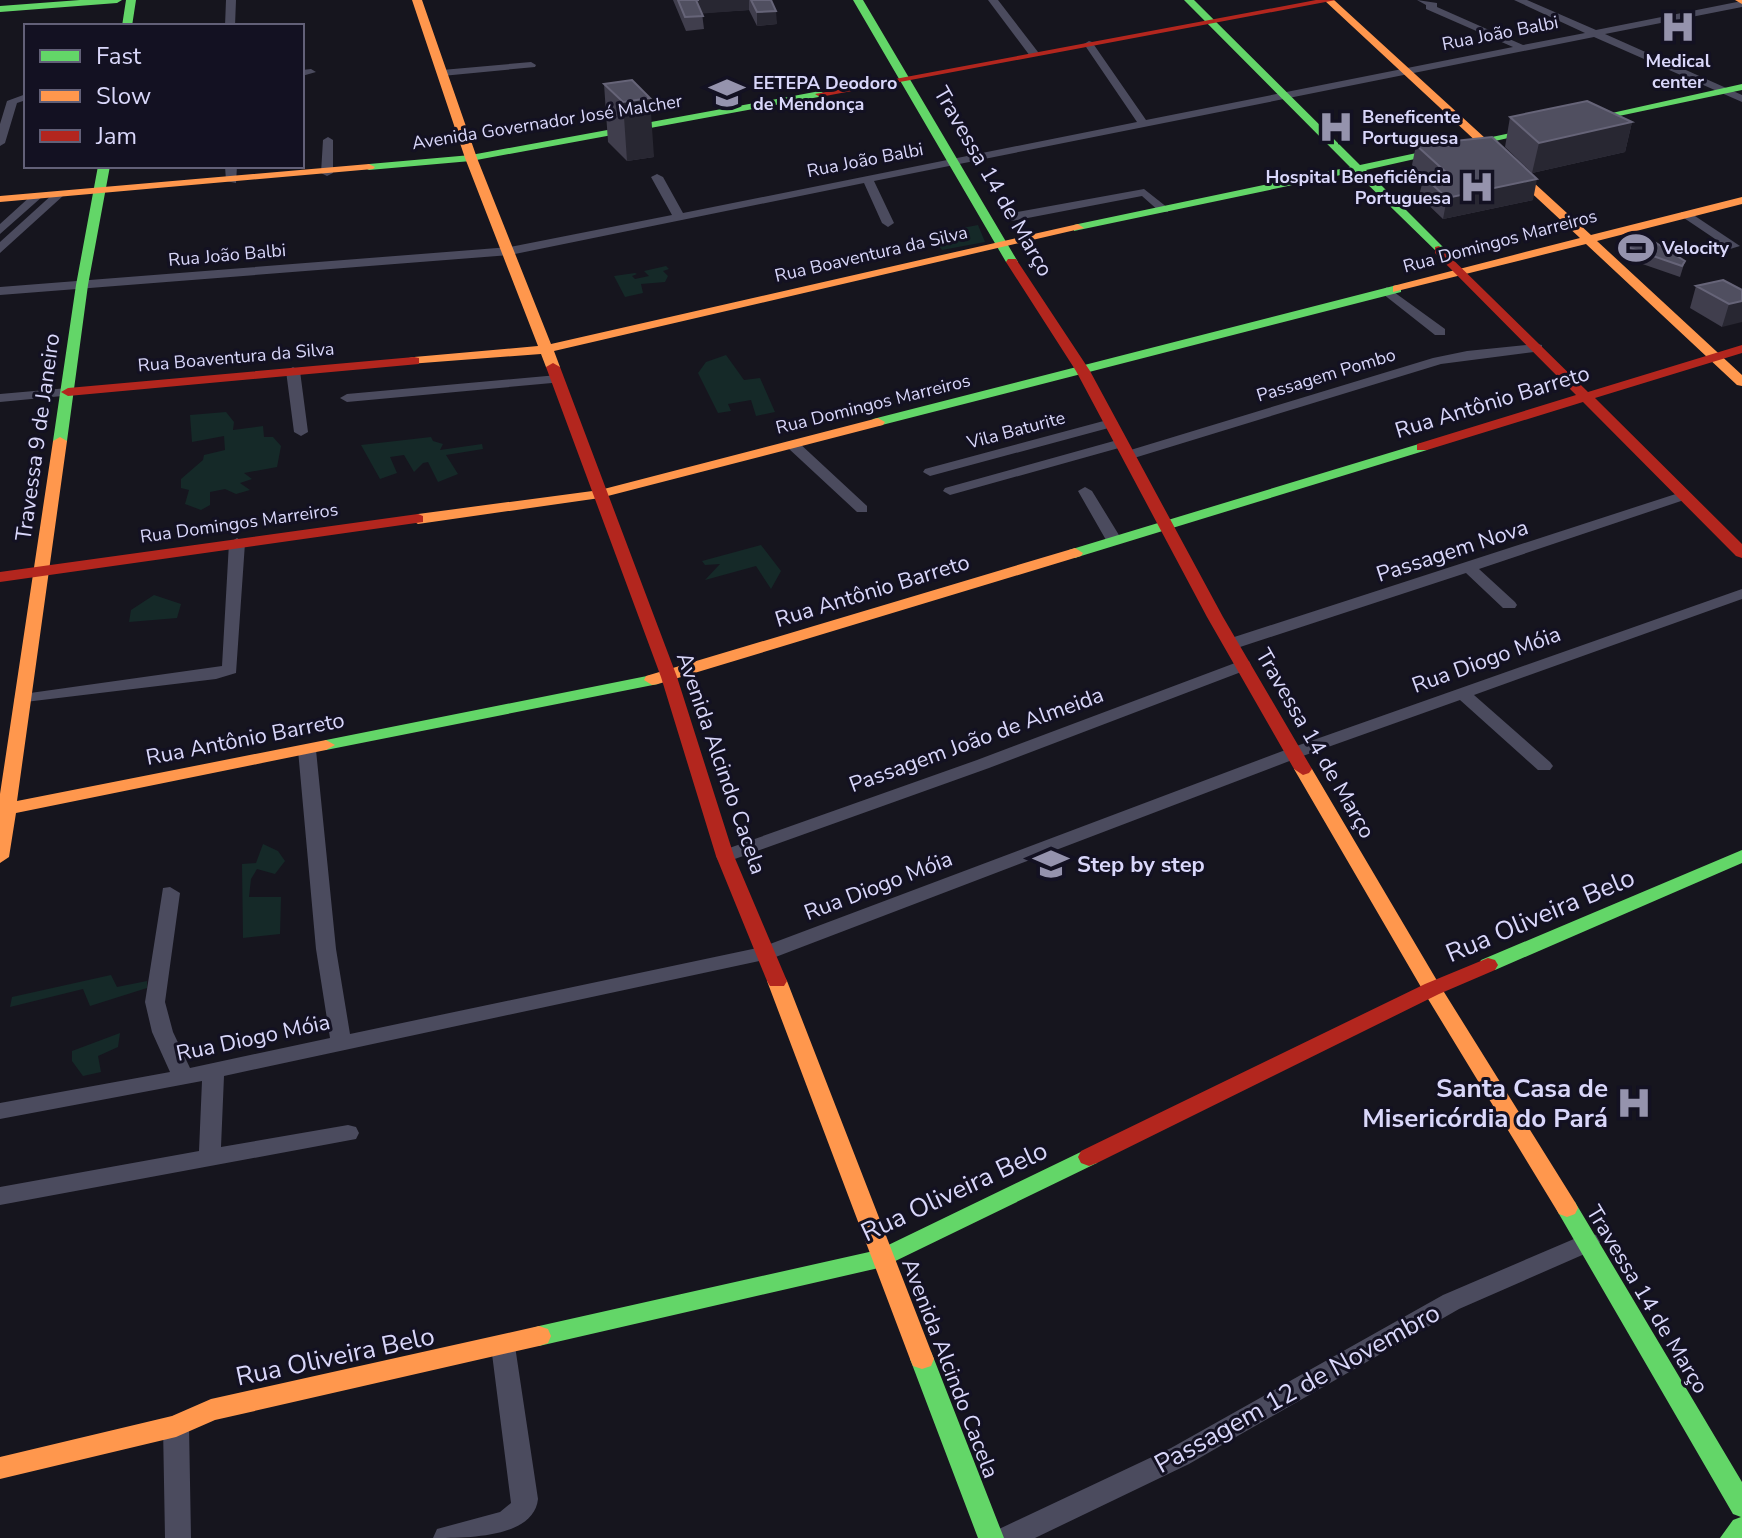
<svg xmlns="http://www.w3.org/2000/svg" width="1742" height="1538" font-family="'Nunito Sans',sans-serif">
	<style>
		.green { fill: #152928 }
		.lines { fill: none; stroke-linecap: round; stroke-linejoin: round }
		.street { fill: #4b4b5e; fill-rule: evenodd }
		.fast { fill: #63d668; fill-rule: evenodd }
		.slow { fill: #ff974d; fill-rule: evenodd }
		.jam { fill: #b3261e; fill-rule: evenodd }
		.wall { fill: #403e4d }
		.shaded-wall { fill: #282732 }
		.building { fill: #504f60; stroke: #666478; stroke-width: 2 }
		.labels { text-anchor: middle; stroke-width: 6; stroke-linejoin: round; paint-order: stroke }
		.far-street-label { font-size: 18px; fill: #d9d7fa; stroke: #131122 }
		.far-poi-label { font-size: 18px; font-weight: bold; fill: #d9d7fa; stroke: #131122; text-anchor: start }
		.street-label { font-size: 22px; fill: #d9d7fa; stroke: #131122 }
		.poi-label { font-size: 22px; font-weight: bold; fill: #d9d7fa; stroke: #131122; text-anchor: start }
		.near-street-label { font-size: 26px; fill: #d9d7fa; stroke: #131122 }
		.near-poi-label { font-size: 26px; font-weight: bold; fill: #d9d7fa; stroke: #131122; text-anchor: end }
	</style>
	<rect width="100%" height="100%" fill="#16151e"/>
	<path class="green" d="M978 225 985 242 942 250 936 242 946 239 941 232Z
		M666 266 669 269 663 271 668 276 665 282 641 284 643 293 625 297 614 276 635 273 637 274 632 276 635 279 649 276 644 271Z
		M726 355 744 380 760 378 775 412 756 416 751 400 728 404 731 411 718 413 698 373 706 362Z
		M226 412 234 422 233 430 263 426 264 437H273L281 446 277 467 244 473 252 479 240 483 250 490 236 494 225 489 210 492V505L201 510 185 504 189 490 181 488V479L203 460 204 455 225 450 224 436 192 442 190 415Z
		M431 437 433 441 443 444 440 450 482 444 483 449 446 455 458 474 438 482 428 462 423 463 414 472 404 455 390 457 397 473 380 479 361 445Z
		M761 545 781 571 771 589 756 566 705 580 720 564 705 565 702 561Z
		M154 595 181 604 177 618 129 622 131 610Z
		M263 844 278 851 285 861 275 874 257 869 251 879 249 897H281L280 934 243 938 242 864 256 863Z
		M111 975 117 987 147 981V988L90 1006 83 989 10 1007 12 997Z
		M120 1033 118 1047 98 1056 101 1072 83 1076 72 1061V1051Z"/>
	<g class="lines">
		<path class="street" d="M226 0H236L235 26H225Z
			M988 0H998L1038 52V56H1030Z
			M1417 0 1437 3V7L1523 45 1585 33 1514 0H1527L1596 30 1742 1V7L1605 34 1742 95V102L1594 37 874 181 894 223 888 227 882 223 864 183 510 255 0 295V287L510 247 672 215 651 177 657 174 663 177 683 213 1137 122 1084 44 1089 41 1092 42 1146 120 1513 47 1426 9V5Z
			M531 62 536 65 535 67 442 76 437 73 442 70Z
			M302 70 311 69 316 72 302 76Z
			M26 94V100L17 103 5 143 0 146V124L7 101Z
			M328 137 333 140V173L327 176 321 173 323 140Z
			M225 166H237L236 183 226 181Z
			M1144 189 1168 208V212H1160L1142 196 1012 221 1006 217 1012 213Z
			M54 193 64 195 0 253V242Z
			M33 194 43 196 0 234V224Z
			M1681 212H1689L1740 246 1730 249 1681 216Z
			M1387 287 1445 329V335H1435L1383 294 1381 291Z
			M1537 344 1542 345V351L1441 364 1134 458H1124L1122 455 1124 452 1433 358 1467 351Z
			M293 367 300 371 308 432 301 436 294 432 286 371Z
			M558 375 563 376V382L347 402 340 398 347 394Z
			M68 388 75 392 73 395 0 402V394Z
			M1111 419 1118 423 1116 426 930 476 923 472 925 469Z
			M1121 439 1128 443 1126 446 950 495 943 491 945 488Z
			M793 441 798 442 867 506V512H857L788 448V442Z
			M1085 487 1092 491 1122 540 1119 543H1109L1106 540 1078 491Z
			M1685 491 1692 495 1690 498 1479 569 1515 602 1517 605 1515 608H1503L1466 573 1237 648 1231 649 1223 644 1225 640Z
			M237 538 245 543 236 673 216 679 17 703 14 699 23 694 222 666 229 543Z
			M1742 589V599L1474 695 1550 762 1553 766 1550 770H1538L1460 700 1300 757 773 958 224 1076 221 1147 348 1125 356 1127 359 1133 356 1139 0 1205V1187L199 1151 202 1081 0 1119V1103L170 1072 152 1032 145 1002 163 888 170 887 180 893 165 1002 173 1032 190 1068 330 1038 316 949 298 750 301 746H313L316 750 336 949 350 1034 762 947 1288 749Z
			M1243 660 1249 661 1251 665 1249 669 989 768 732 860H718L716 856 718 852 977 760Z
			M1588 1233 1596 1235 1600 1242 1596 1249 1459 1309 1189 1464 1035 1538H995L999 1529 1171 1448 1443 1295Z
			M503 1336 512 1339 515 1346 538 1499C534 1538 467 1538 433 1538L437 1529 500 1512 511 1503 491 1346 494 1339Z
			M176 1415 185 1418 189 1426 191 1538H165L163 1426 167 1418Z"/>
		<path class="fast" d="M80 0H122L117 3 0 12V6Z
			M126 0H136L132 26H122Z
			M853 0H863L1018 262 1016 265 1006 262Z
			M1184 0H1194L1360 165 1539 127 1544 130 1366 170 1443 247V253L1439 254 1355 172 1074 231V225L1078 224 1350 167Z
			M1742 84V90L1581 124 1576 121Z
			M820 91 825 94 824 96 471 161 369 170 363 167 369 164 471 155Z
			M98 166H110L88 285 67 441 60 445 53 441 76 285Z
			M1397 285 1401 286V292L878 426 871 422 873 419Z
			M1422 443 1429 447 1427 450 1081 556 1075 558 1067 553 1069 550Z
			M652 675 658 676 660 680 658 684 326 750 317 745 326 740Z
			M1742 850V863L1495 970H1481L1478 965 1481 960Z
			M1089 1148 1097 1151 1100 1157 1097 1163 883 1267 539 1346 530 1343 527 1336 530 1329 539 1326 878 1250Z
			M1567 1199 1575 1202 1742 1482V1538H1720L1733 1520 1741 1517 1733 1514 1559 1214 1556 1208 1559 1202Z
			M922 1349 931 1352 934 1359 1004 1538H978L910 1359 913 1352Z"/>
		<path class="slow" d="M412 0H422L477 158 551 344 1078 224 1084 228 554 351 560 367 553 371 546 367 541 354 409 364V358L414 357 538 346 465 158Z
			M1324 0H1334L1591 235 1742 197V204L1597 241 1742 375V386L1737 385 1586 244 1393 292V286L1580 238Z
			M1735 0H1742V4Z
			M369 164 375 167 373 169 0 202V196Z
			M878 418 885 422 883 425 600 498 418 524 410 519 418 514 600 490Z
			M60 437 67 441 17 801 326 740 335 745 326 750 16 813 9 857 0 863V794L53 441Z
			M1075 548 1083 553 1081 556 658 684 652 685 644 680 646 676Z
			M1303 763 1312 769 1439 984 1575 1202 1578 1208 1575 1214 1567 1217 1559 1214 1425 994 1294 769Z
			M777 974 784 976 787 981 934 1359 931 1366 922 1369 913 1366 910 1359 767 981 770 976Z
			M539 1326 548 1329 551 1336 548 1343 539 1346 215 1420 176 1437 0 1479V1457L172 1416 211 1399Z"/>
		<path class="jam" d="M1316 0H1336L820 97 815 94Z
			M1439 246 1588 392 1742 345V353L1595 398 1742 544V558L1736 556 1583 402 1427 450H1417V444L1576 395 1435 253V247Z
			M1008 259H1016L1090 371 1223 617 1312 769 1309 773 1303 775 1294 769 1207 617 1076 371 1006 262Z
			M414 357 419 358V364L68 396 61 392 68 388Z
			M553 363 560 367 677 677 734 856 787 981 784 986H770L767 981 716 856 661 677 546 367Z
			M418 514 423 516V522L0 582V572Z
			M1488 958 1495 960 1498 965 1495 970 1439 994 1097 1163 1089 1166 1081 1163 1078 1157 1081 1151 1425 984Z"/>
	</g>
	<path class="wall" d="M673 0H771L777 24 757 26 749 10 702 13 704 29 686 31Z
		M632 80 654 157 627 161 608 142 604 84Z
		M1510 117 1632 122 1625 152 1532 173 1505 147Z
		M1416 145 1533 200 1443 219 1419 196 1424 176 1412 165Z
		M1627 247 1685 261 1680 277 1625 258Z
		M1696 286 1742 290 1722 327 1690 308Z"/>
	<path class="shaded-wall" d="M696 0H749V10L697 14Z
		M776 11 777 24 757 26V12Z
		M650 98 654 157 627 161 623 102Z
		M1632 122 1625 152 1532 173 1539 143Z
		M1537 179 1533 200 1443 219 1447 198Z
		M1742 301V322L1722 327 1729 304Z"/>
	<path class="building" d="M678 0H699H696L703 16 685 17Z
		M751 0H771L776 11 757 12Z
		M632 80 650 98 623 102 604 84Z
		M1587 101 1632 122 1539 143 1510 117Z
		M1492 137 1537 179 1447 198 1423 176 1448 174 1416 145Z
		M1653 241 1685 261 1682 266 1627 247Z
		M1723 280 1742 290V301L1729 304 1696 286Z"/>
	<defs>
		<g id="hospital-bare" transform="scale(2.76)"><path d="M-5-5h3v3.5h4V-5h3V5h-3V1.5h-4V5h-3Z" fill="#9593ad" stroke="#131122" stroke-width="2.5" paint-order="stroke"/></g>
		<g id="university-bare" transform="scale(2.76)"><path d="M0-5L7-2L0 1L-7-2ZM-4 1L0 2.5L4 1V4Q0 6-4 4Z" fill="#9593ad" stroke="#131122" stroke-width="2.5" paint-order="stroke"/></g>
		<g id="stadium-bare" transform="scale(2.76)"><path d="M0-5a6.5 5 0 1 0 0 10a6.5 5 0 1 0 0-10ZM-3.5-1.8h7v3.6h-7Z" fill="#9593ad" stroke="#131122" stroke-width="2.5" paint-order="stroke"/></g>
		<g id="school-bare" transform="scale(2.76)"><path d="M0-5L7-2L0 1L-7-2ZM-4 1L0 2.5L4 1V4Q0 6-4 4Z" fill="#9593ad" stroke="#131122" stroke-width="2.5" paint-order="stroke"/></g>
	</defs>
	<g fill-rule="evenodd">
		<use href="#hospital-bare" x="1678" y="27"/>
		<use href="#university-bare" x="727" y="93"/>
		<use href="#hospital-bare" x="1336" y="127"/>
		<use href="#hospital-bare" x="1477" y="187"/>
		<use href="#stadium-bare" x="1636" y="248"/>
		<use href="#school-bare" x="1051" y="864"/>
		<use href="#hospital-bare" x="1634" y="1103"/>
	</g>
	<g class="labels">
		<g class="far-street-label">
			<text transform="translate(1500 33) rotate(-11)" y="6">Rua João Balbi</text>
			<text transform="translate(547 122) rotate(-9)" y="6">Avenida Governador José Malcher</text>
			<text transform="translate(865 160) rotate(-11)" y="6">Rua João Balbi</text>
			<text transform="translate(1500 241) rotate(-15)" y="6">Rua Domingos Marreiros</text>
			<text transform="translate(871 254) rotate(-13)" y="6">Rua Boaventura da Silva</text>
			<text transform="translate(227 255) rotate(-5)" y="6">Rua João Balbi</text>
			<text transform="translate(236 357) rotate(-5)" y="6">Rua Boaventura da Silva</text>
			<text transform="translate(1326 375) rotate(-17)" y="6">Passagem Pombo</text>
			<text transform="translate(873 404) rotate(-14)" y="6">Rua Domingos Marreiros</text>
			<text transform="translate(1016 430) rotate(-15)" y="6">Vila Baturite</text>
			<text transform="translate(239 523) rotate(-8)" y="6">Rua Domingos Marreiros</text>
		</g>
		<g class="far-poi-label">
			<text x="1678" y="67" text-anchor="middle">Medical<tspan x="1678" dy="21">center</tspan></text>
			<text x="753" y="89">EETEPA Deodoro<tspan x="753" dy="21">de Mendonça</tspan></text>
			<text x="1362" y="123">Beneficente<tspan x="1362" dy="21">Portuguesa</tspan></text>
			<text x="1451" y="183" text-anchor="end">Hospital Beneficiência<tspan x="1451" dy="21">Portuguesa</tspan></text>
			<text x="1662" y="254">Velocity</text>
		</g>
		<g class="street-label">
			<text transform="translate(994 181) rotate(60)" y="8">Travessa 14 de Março</text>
			<text transform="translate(1492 401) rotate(-17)" y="8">Rua Antônio Barreto</text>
			<text transform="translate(37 437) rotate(-82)" y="8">Travessa 9 de Janeiro</text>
			<text transform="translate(1452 550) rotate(-18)" y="8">Passagem Nova</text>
			<text transform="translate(872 590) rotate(-17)" y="8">Rua Antônio Barreto</text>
			<text transform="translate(1486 659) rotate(-20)" y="8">Rua Diogo Móia</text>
			<text transform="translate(245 738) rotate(-11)" y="8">Rua Antônio Barreto</text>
			<text transform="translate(976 739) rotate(-20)" y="8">Passagem João de Almeida</text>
			<text transform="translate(1316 743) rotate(60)" y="8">Travessa 14 de Março</text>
			<text transform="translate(722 763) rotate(71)" y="8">Avenida Alcindo Cacela</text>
			<text transform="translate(878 885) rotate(-21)" y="8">Rua Diogo Móia</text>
			<text transform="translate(253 1037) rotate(-12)" y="8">Rua Diogo Móia</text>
			<text transform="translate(1648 1299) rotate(59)" y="8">Travessa 14 de Março</text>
			<text transform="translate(951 1368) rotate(69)" y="8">Avenida Alcindo Cacela</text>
		</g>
		<g class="poi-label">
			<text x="1077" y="872">Step by step</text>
		</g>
		<g class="near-street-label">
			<text transform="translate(1540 915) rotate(-23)" y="9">Rua Oliveira Belo</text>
			<text transform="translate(954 1191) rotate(-25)" y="9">Rua Oliveira Belo</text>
			<text transform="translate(335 1356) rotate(-12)" y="9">Rua Oliveira Belo</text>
			<text transform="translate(1297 1388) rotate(-29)" y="9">Passagem 12 de Novembro</text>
		</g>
		<g class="near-poi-label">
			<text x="1608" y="1097">Santa Casa de<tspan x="1608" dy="30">Misericórdia do Pará</tspan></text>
		</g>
	</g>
	<rect x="24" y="24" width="280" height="144" fill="#131122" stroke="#626078" stroke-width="2"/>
	<rect x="40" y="50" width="40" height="12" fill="#63d668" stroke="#626078" stroke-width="2"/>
	<text x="96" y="64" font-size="24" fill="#d9d7fa">Fast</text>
	<rect x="40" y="90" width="40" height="12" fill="#ff974d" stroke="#626078" stroke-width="2"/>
	<text x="96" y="104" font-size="24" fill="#d9d7fa">Slow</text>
	<rect x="40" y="130" width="40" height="12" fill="#b3261e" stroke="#626078" stroke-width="2"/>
	<text x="96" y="144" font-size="24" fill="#d9d7fa">Jam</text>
</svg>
